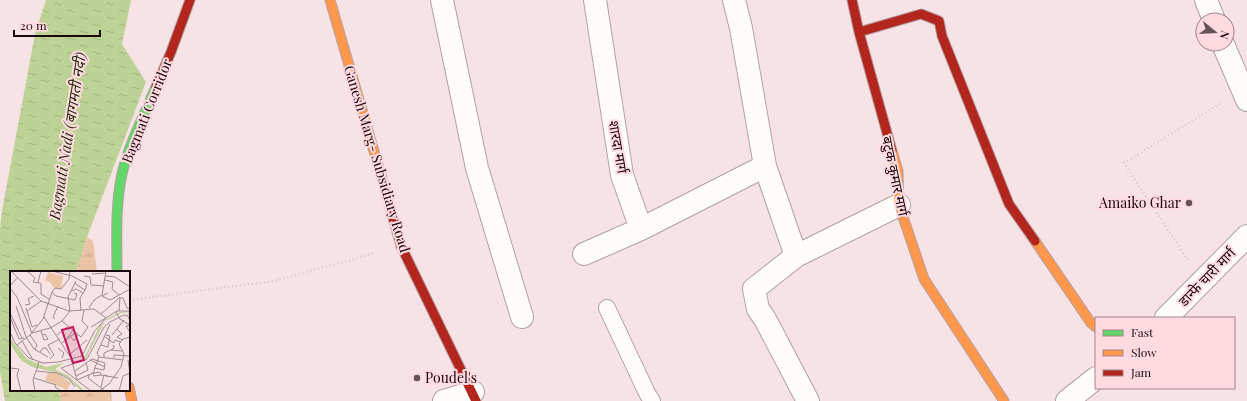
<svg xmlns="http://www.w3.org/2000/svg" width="1247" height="401" font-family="'Playfair Display','Noto Sans Devanagari',serif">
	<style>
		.grass { fill: url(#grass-tufts) }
		.water { fill: url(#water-ripples) }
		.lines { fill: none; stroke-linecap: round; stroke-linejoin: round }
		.lane-casing { stroke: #b2a1a3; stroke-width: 18 }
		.street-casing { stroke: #b2a1a3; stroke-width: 24 }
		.fast-casing { stroke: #b2a1a3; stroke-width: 11 }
		.slow-casing { stroke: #b2a1a3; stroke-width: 11 }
		.jam-casing { stroke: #b2a1a3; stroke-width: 11 }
		.path { stroke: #d0cacb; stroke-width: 2.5; stroke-dasharray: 1 3; stroke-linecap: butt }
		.lane { stroke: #fefbfb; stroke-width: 16 }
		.street { stroke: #fefbfb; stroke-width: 22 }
		.fast { stroke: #63d668; stroke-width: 9 }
		.slow { stroke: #ff974d; stroke-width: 9 }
		.jam { stroke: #b3261e; stroke-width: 9 }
		.poi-dot { fill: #655558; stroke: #ffdae0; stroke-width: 1.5 }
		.labels { text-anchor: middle; stroke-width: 4; stroke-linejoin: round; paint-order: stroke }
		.street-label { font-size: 14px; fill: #17090c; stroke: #ffdae0 }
		.poi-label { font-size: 14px; fill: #17090c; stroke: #ffdae0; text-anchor: end }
		.water-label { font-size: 15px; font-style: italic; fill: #22310c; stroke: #ffdae0 }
		.inset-river { fill: none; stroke: #bdd295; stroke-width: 2 }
		.inset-road { fill: none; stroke: #9d8b8f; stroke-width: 1 }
		.view { fill: #c2185b; fill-opacity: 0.15; stroke: #c2185b; stroke-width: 2 }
		.inset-edge { fill: none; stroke: #17090c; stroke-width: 2 }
	</style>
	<defs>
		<pattern id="grass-tufts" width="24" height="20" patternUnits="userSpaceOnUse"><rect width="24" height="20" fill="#ebc4a5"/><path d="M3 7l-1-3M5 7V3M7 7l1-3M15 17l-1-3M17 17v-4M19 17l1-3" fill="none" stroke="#c9a78d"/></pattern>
		<pattern id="water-ripples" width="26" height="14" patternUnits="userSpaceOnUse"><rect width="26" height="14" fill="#bdd295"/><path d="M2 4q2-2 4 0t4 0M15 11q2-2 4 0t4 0" fill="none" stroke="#a2b37f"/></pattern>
	</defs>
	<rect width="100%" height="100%" fill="#f7e2e6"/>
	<path class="grass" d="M87 237 93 241 97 272H76Z
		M58 390H111L112 401H61Z"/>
	<path class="water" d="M46 0H131L122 44 146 82 87 237 76 272H11V390H58L61 401H5L0 371V230L2 211 35 34Z"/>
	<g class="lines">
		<g class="lane-casing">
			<path id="lane" d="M607 308 647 393 652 401"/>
		</g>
		<g class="street-casing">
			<path id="street" d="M442 0 477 168 522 317
				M734 0 741 28 765 166 796 256
				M1206 0 1214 20
				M1223 44 1247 100
				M641 229 765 166
				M584 254 641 229 622 175 595 0
				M1166 318 1247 236
				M444 401 473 392
				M808 401 765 319 758 309 754 289 796 256 899 205
				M1067 401 1096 378"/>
		</g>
		<g class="fast-casing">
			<path id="fast" d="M117 272C117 239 115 206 122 174 129 144 144 115 156 87"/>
		</g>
		<g class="slow-casing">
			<path id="slow" d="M330 0 387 196
				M892 151 898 171 899 205 924 279 1004 401
				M1035 241 1091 323 1096 327
				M129 387 132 401"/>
		</g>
		<g class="jam-casing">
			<path id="jam" d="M852 0 859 32 892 151
				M859 32 921 14 939 21 942 36 1009 204 1035 241
				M156 87 171 52 190 0
				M387 196 401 246 476 401"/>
		</g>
		<path class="path" d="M1188 260 1124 163 1221 103
			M129 300 274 281 375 253"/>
		<use href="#lane" class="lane"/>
		<use href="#street" class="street"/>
		<use href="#fast" class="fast"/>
		<use href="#slow" class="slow"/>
		<use href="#jam" class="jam"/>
	</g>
	<g class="poi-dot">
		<circle cx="1189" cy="203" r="4"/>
		<circle cx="417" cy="378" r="4"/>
	</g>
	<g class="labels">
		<g class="street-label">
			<text transform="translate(147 111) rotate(-68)" y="5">Bagmati Corridor</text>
			<text transform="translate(618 147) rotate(80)" y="5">शारदा मार्ग</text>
			<text transform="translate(377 159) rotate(73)" y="5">Ganesh Marg- Subsidiary Road</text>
			<text transform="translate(895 176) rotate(78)" y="5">बटुक कुमार मार्ग</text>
			<text transform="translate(1207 277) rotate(-46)" y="5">डान्फे चारी मार्ग</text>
		</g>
		<g class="poi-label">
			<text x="1181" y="208">Amaiko Ghar</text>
			<text x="425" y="383" text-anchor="start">Poudel's</text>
		</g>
		<g class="water-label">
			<text transform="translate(68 136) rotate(-81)" y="5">Bagmati Nadi (बागमती नदी)</text>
		</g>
	</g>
	<g transform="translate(10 271)">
		<rect width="120" height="120" fill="#f7e2e6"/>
		<path d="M38 1 53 5 51 18 44 17 40 11 35 10Z" fill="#ebc4a5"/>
		<path d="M45 101 61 112 57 119 35 109 38 102Z" fill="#ebc4a5"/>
		<path d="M110 41 120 42V45L117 42H112L95 50 76 87 56 91 46 97 45 101 22 96 11 89 0 73V67L17 88 36 96 71 88 76 84 89 56 97 48Z" fill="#bdd295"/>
		<path class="inset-river" d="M43 99 57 105 73 120"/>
		<path class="inset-road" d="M1 0 31 30 59 40 84 38 96 47 81 56M17 0 25 7 23 11 29 12M31 0 28 11 31 13V23L39 28M42 0 62 5 77 13 75 19M82 3 95 2M74 5 80 6 81 14 94 15M95 5 105 6 120 16M95 9 103 11 102 18 109 24M64 12 75 19 70 27 71 40M0 15 8 6M0 17 7 26 22 62 40 57 52 50 60 40M62 20 66 18 73 22M42 21 46 25 65 29 67 23 64 22M98 22 92 25 100 29 120 18M15 34 20 33 18 28 24 25M6 35 16 66 24 78 38 86M16 37 22 56 27 54M79 37 84 29 92 24 96 0M17 40 31 30M60 40 58 26 66 10M109 40 110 26M106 41 110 48 120 54 116 55 120 61M0 42 12 67M91 43 109 27H113L117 37 120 38M0 46 9 68 14 67M34 46 61 87 67 109M45 48 43 46 48 35M52 50 71 66 78 56 72 50 74 39M107 58 112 63 107 66 112 69M31 60 34 69 38 68 35 63 33 64M0 61 5 72 19 87 33 92 48 91 72 85 84 61 96 47 107 40H120M20 64 27 74 25 78M47 64 57 56M102 64 114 49M61 66 64 70 68 64M95 66 104 72 105 69 111 71M56 69 63 59M12 70 23 89M52 72 65 62M7 74 20 64 33 48 42 21 45 17 51 18 59 8 60 0M91 74 98 76 100 65 96 64M48 77 54 82 52 87M101 79 113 80M30 81 33 77H36L40 83M59 84 77 69M89 86 113 89M94 86V82L103 78 104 74M104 87V84L120 85M40 88 44 84 38 74 50 68M80 89 95 96M118 89 120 102M0 97 9 98 7 104 11 120M26 100 47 102 59 108 65 116M65 100 82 88 95 92 94 99 84 97M79 104 78 107 95 120M91 104 90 101 83 102 89 86 87 82 100 53M91 104 108 107M66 105 78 99 76 92M24 107 46 114 45 116 51 120M67 109 83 102 84 105 91 104M91 116 94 104 98 105M25 120 23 109 29 91M81 120 51 97 77 88 94 56 100 51 114 44 118 45 120 50M89 120 99 113 111 96 114 83 109 73 113 68 120 66M109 120 113 105 120 102"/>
		<path class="view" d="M63 56 74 89 63 92 52 59Z"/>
		<rect width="120" height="120" class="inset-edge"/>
	</g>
	<rect x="1095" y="317" width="140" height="72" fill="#ffdae0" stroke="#a2868b"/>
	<rect x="1103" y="330" width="20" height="6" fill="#63d668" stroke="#a2868b"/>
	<text x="1131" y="337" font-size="12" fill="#17090c">Fast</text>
	<rect x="1103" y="350" width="20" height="6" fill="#ff974d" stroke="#a2868b"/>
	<text x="1131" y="357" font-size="12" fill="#17090c">Slow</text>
	<rect x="1103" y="370" width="20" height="6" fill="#b3261e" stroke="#a2868b"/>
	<text x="1131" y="377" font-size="12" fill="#17090c">Jam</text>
	<g transform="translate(1215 32) rotate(108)"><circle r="19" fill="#ffdae0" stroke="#a2868b"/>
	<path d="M0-3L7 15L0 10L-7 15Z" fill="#655558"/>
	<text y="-6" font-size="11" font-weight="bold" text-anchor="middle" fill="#17090c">N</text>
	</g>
	<path d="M14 30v6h86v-6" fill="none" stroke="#17090c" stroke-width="2"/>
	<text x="20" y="30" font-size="12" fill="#17090c" stroke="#ffdae0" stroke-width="3" paint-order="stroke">20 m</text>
</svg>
